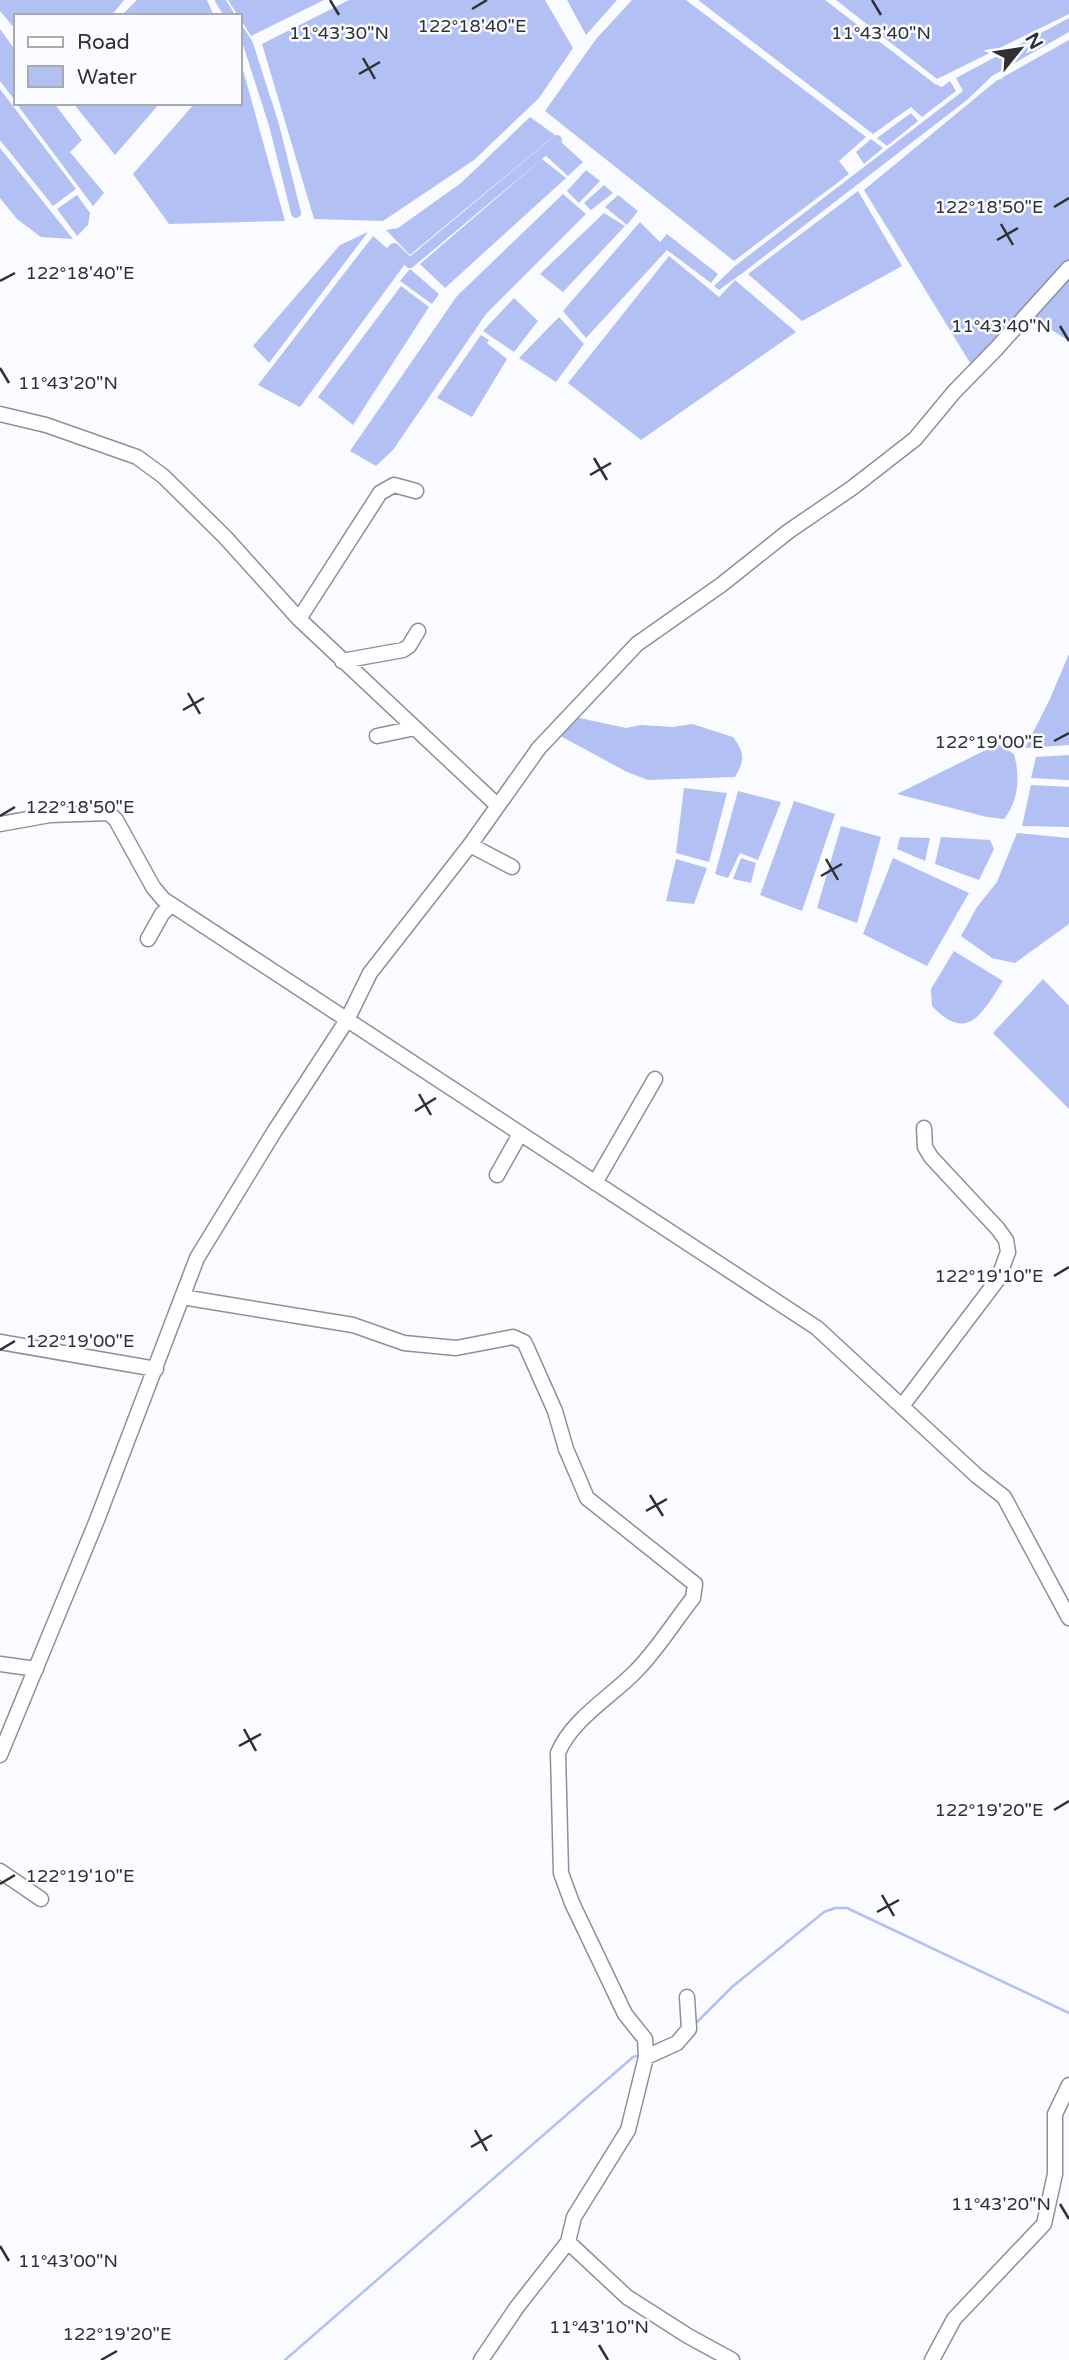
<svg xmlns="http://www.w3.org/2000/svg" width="1069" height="2360" font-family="'Varela Round',sans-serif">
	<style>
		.water { fill: #b2c0f3 }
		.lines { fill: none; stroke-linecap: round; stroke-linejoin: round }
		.stream { stroke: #b2c0f3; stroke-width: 2.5 }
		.canal { stroke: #b2c0f3; stroke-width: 10 }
		.minor-casing { stroke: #8d9099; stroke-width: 17 }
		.minor { stroke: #fff; stroke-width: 14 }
		.ticks { fill: none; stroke: #2f3034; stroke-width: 2.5 }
		.ticks-label { font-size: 18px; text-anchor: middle; fill: #2f3034; stroke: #fafbff; stroke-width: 5; stroke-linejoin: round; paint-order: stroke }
	</style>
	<rect width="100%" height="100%" fill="#fafbff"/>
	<path class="water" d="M0 0H124L111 16H16V30L0 11Z
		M137 0H207L214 16H121Z
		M228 0H324L251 36Z
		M349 0H545L573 48 539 98 474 160 383 221 314 219 262 44Z
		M567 0H617L586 35Z
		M632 0H686L866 137 839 161 849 174 734 261 545 111 596 39Z
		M698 0H825L935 84 942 87 950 81 956 91 922 117 911 107 873 134Z
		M836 0H1069V14L937 79Z
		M1069 18V32L992 76 967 100 744 272 719 290 714 286 735 266 963 91 956 78Z
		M0 29 16 51V102L0 81Z
		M1069 40V260L972 366 864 190 996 81Z
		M240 59 285 221 169 224 133 174 195 103H240Z
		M0 89 76 189 53 206 0 140Z
		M16 103H54L82 140 70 152 104 193 93 206Z
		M73 103H160L115 155Z
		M911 113 918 121 887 146 877 138Z
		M530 117 555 135 410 255 386 230 398 228 461 183Z
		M871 139 883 148 864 164 856 152Z
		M560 141 583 162 568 176 544 154Z
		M0 148 73 239 41 237 17 219 0 198Z
		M542 159 566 178 445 288 420 264Z
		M586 170 600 181 579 203 567 191Z
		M604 185 613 193 591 210 584 203Z
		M858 191 902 266 802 321 748 274Z
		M563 194 586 214 486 314 393 450 376 466 350 451 457 296Z
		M77 195 90 213 88 225 77 236 57 209Z
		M618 195 638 211 627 225 605 207Z
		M604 213 625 226 563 292 540 274Z
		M640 222 660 242 667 234 718 274 711 283 667 250 586 338 563 311Z
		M368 232 269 363 253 346 340 245Z
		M373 236 405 264 300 407 258 385Z
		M669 256 719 297 735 280 796 332 641 440 568 383Z
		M410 269 439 294 432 304 400 281Z
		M1069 278V341L1034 319Z
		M401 286 429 307 353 425 318 397Z
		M514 298 538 321 514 352 483 331Z
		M559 317 584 344 556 382 519 358Z
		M481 335 489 340 487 343 507 359 472 417 437 398Z
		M1069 654V745L1025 748 1049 701Z
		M575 717 626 728 641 725 673 727 692 724 733 737C745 753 745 760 735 777L648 780 627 772 555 733Z
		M998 744 1014 754C1020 776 1019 800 1004 819L987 817 897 794Z
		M1069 755V780L1031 778 1036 757Z
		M1031 785 1069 787V827L1022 826Z
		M684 788 727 793 709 862 676 853Z
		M738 791 781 802 758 860 740 853 728 878 715 874Z
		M794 801 835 814 802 911 760 895Z
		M841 826 881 837 857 923 817 908Z
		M1017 833 1069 838V924L1015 963 992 958 961 936 977 907 997 882Z
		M900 837 930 838 925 861 897 849Z
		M941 837 990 840 994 849 979 880 935 864Z
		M741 858 756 863 751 883 733 879Z
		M893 858 969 893 927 966 863 934Z
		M676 859 707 868 694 904 666 901Z
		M954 951 1003 981C982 1013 968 1044 932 1006L931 989Z
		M1043 979 1069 1006V1109L993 1033Z"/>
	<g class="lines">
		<path class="stream" d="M694 2025 732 1987 824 1912 835 1908H847L1069 2013
			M285 2360 633 2057 641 2055"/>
		<path class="canal" d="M220 0 230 16
			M240 31 248 44 274 125 296 213
			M382 261 394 248 410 263 557 140"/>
		<g class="minor-casing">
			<path id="minor" d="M0 414 46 425 137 457 163 476 225 537 299 619 497 805
				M299 619 380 493 394 485 416 491
				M342 661 403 650 409 646 418 631
				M377 736 415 728
				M0 824 50 815 109 813 116 820 153 887 163 899 817 1328 977 1476 1004 1497 1069 1618
				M470 845 512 867
				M148 939 162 914 171 905
				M497 1175 520 1134
				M595 1183 655 1079
				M182 1297 353 1325 404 1343 456 1348 513 1337 524 1342 527 1348 555 1411 566 1449 587 1498 695 1584 693 1598C674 1622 657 1650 636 1671 611 1697 572 1719 558 1753L561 1873 572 1903 625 2014 645 2039 646 2057 628 2130 574 2217 568 2242 517 2307 481 2360
				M0 1342 156 1369
				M902 1406 998 1279 1008 1252 1006 1240 998 1229 931 1157 925 1147 924 1128
				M0 1664 36 1669
				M0 1755 97 1520 197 1258 274 1132 347 1020 370 973 470 845 539 748 637 644 721 585 789 531 852 488 915 439 954 392 996 349 1069 268
				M0 1871 41 1899
				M646 2057 677 2043 689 2029 687 1997
				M568 2242 627 2297 688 2336 732 2360
				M932 2360 954 2319 1044 2224 1055 2174V2114L1069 2085"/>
		</g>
		<use href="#minor" class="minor"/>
	</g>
	<path class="ticks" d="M330 0 339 15M872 0 881 15M472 9 487 0M363 58 375 79M359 74 380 62M1054 207 1069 198M1001 224 1013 245M997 240 1018 228M0 281 15 273M1060 326 1069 341M0 368 9 383M594 458 607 480M590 475 611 463M188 693 200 714M183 710 204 698M1054 741 1069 733M0 816 15 807M826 859 838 880M821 876 842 864M419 1094 431 1115M415 1111 436 1098M1054 1276 1069 1267M0 1350 15 1341M650 1495 663 1516M646 1511 667 1499M244 1729 256 1751M239 1746 261 1734M1054 1810 1069 1801M0 1884 15 1875M882 1895 894 1916M877 1912 899 1900M475 2130 487 2151M471 2147 492 2135M1060 2204 1069 2219M0 2246 9 2261M599 2345 608 2360M101 2360 117 2351"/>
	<g class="ticks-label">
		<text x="472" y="32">122°18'40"E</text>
		<text x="339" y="39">11°43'30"N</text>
		<text x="881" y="39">11°43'40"N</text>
		<text x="989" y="213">122°18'50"E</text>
		<text x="80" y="279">122°18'40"E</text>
		<text x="1001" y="332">11°43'40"N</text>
		<text x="68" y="389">11°43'20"N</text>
		<text x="989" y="748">122°19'00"E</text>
		<text x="80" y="813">122°18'50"E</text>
		<text x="989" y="1282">122°19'10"E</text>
		<text x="80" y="1347">122°19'00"E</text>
		<text x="989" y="1816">122°19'20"E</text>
		<text x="80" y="1882">122°19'10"E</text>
		<text x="1001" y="2210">11°43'20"N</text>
		<text x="68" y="2267">11°43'00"N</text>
		<text x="599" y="2333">11°43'10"N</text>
		<text x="117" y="2340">122°19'20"E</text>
	</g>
	<rect x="14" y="14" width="228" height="91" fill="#fafbff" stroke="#a9aaae" stroke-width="2"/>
	<rect x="28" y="37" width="35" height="10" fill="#ffffff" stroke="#a9aaae" stroke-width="2"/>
	<text x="77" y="49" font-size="21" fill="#2f3034">Road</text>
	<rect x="28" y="66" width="35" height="21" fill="#b2c0f3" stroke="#a9aaae" stroke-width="2"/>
	<text x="77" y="84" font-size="21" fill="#2f3034">Water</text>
	<g transform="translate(1020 49) rotate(60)" stroke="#fafbff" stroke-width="5" paint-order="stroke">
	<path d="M0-5L12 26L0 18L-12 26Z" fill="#2f3034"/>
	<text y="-10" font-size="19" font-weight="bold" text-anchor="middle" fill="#2f3034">N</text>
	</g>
</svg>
